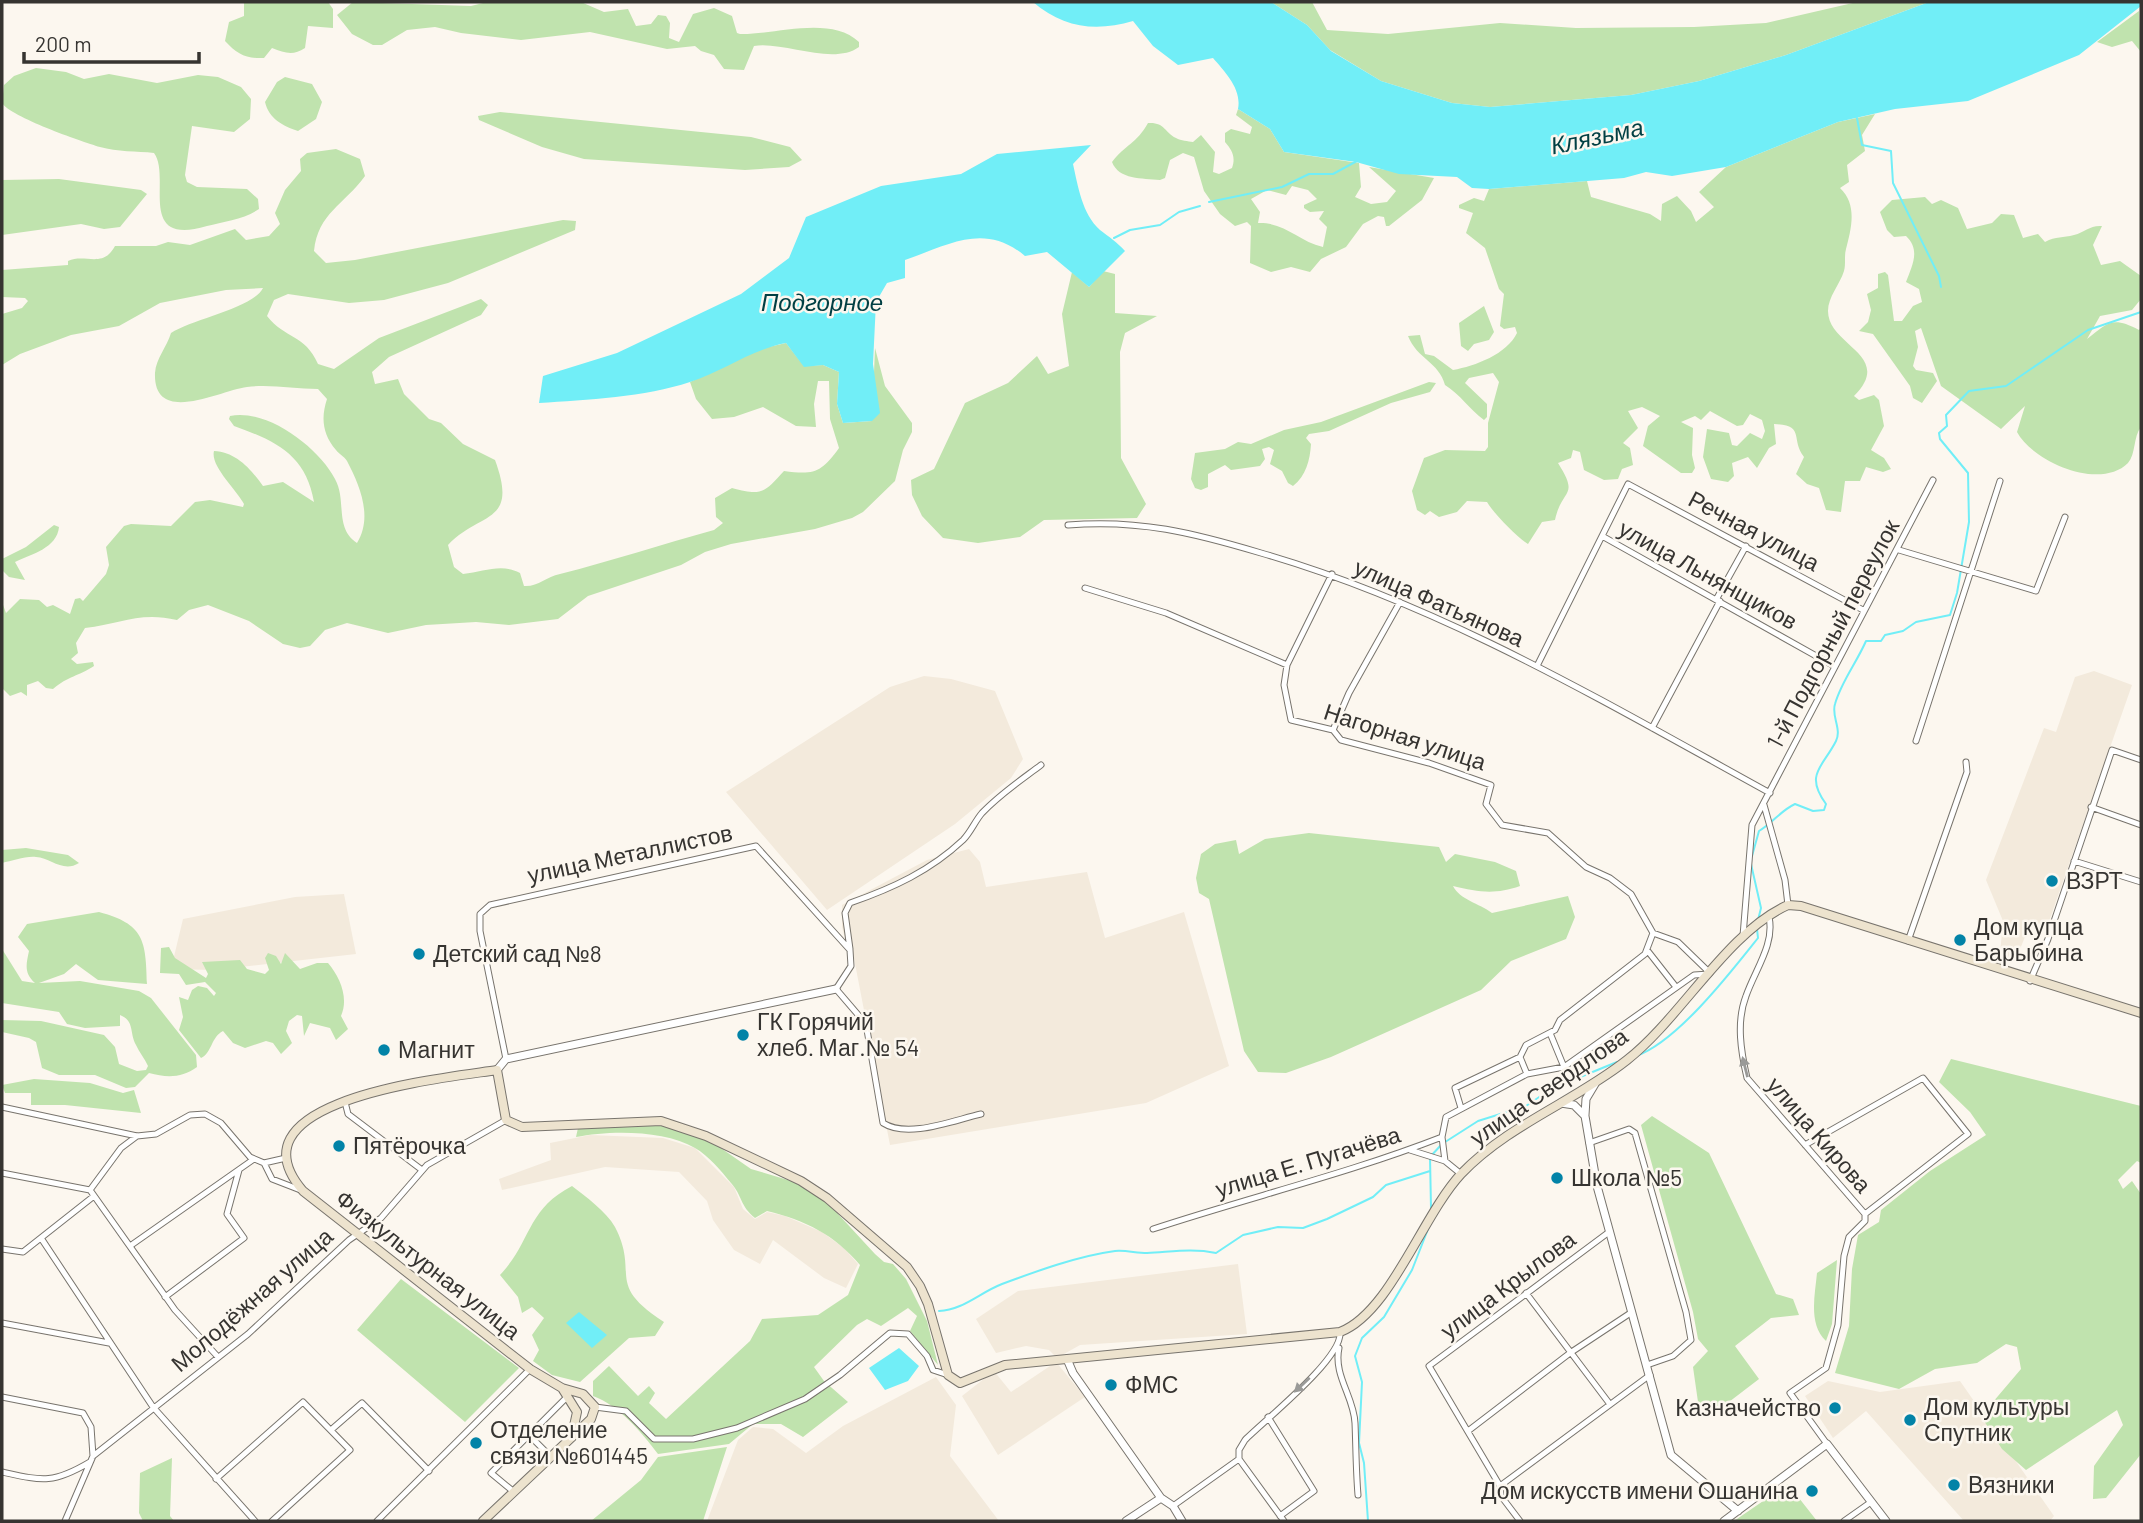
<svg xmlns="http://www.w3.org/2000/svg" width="2143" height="1523" font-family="Barlow,sans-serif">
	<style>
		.built { fill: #f3eadc }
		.green { fill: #c0e3ae; fill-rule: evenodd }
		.water { fill: #71eef7 }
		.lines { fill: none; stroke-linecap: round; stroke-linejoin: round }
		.stream { stroke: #71eef7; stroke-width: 2 }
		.minor-casing { stroke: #78746d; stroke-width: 7 }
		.tertiary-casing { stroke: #78746d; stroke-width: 9 }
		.secondary-casing { stroke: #78746d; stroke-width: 10 }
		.minor { stroke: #fff; stroke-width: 5 }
		.tertiary { stroke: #fff; stroke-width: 7 }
		.secondary { stroke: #ede3ce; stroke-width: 8 }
		.oneway { fill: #9a9a98 }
		.poi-dot { fill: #0283a7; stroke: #fcf7ef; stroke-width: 2.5 }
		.labels { text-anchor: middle; stroke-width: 5; stroke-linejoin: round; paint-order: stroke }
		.street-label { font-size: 23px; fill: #363431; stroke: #fcf7ef }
		.poi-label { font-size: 23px; fill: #363431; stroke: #fcf7ef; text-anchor: start }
		.water-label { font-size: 24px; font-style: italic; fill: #013f43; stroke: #fcf7ef }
	</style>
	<rect width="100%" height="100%" fill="#fcf7ef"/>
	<path class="built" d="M2094 671 2132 685 2047 927 2031 922 2016 959 2000 954 2003 921 1986 880 2044 728 2056 732 2075 677Z
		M924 676 951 679 995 691 1023 759 1011 778 955 824 827 910 726 792 890 687Z
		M969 849 980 862 986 887 1087 872 1105 938 1184 912 1229 1066 1146 1103 890 1145 852 948 845 939 842 927V905L927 860Z
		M344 894 356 954 213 970 171 969 183 919 295 897Z
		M590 1135 663 1138 695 1148 734 1187 743 1209 755 1219 767 1212 785 1216 822 1232 844 1248 858 1264 846 1288 824 1278 773 1240 760 1264 734 1250 713 1220 707 1201 679 1172 605 1167 502 1190 499 1179 551 1160 550 1143Z
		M1238 1264 1247 1334 1080 1345 1057 1358 1049 1350 1026 1346 996 1353 976 1319 1018 1291Z
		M1056 1362 1085 1397 998 1455 962 1396 994 1371 1011 1392Z
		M936 1377 956 1405 950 1456 999 1521H707L738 1440 753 1427 773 1429 806 1453 843 1426Z
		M1828 1381 1880 1392 1960 1381 2054 1516 2050 1521H1964L1866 1411 1833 1438 1805 1396Z"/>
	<path class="green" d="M244 2H328L333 9V28L308 26 305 48C293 56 285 53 272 48L264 58C246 59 237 54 225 41L229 22 244 16Z
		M353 2 471 6 487 2H581L604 12 628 9 636 26 651 24 658 15 666 16 670 23 669 38 679 42 693 14 714 8 732 16 737 33 740 34C775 35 830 15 859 42V47C833 66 783 41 754 46L744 70 724 69 714 55 701 51 695 46 667 49 590 32 521 40 461 33 435 27 407 30 382 45H373L352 34 337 15Z
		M1271 2H1312L1327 30 1388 34 1500 23 1576 28 1694 27 1766 23 1857 2H1929L1786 55 1699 81 1631 95 1490 107 1452 103 1381 81 1330 50 1307 25Z
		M2139 11 2141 52 2132 41 2112 47 2097 42Z
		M36 68 66 72 84 79 109 74 157 83 198 75 218 77 241 87 251 99 250 119 234 132 192 126 185 175 187 182 197 187 247 189 258 199 259 209C245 219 223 222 207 226 135 247 172 177 154 153 137 151 117 152 100 147 80 141 11 117 2 103L4 85 14 76Z
		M285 77 312 84 322 102 316 119 298 131C283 126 269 119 265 102L277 82Z
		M1238 109 1270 129 1284 152 1359 163 1361 187 1355 197 1371 204 1387 202 1396 191 1369 167 1434 178 1422 200 1389 226H1386L1384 217 1378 216 1363 224 1346 247 1321 259 1310 272 1291 267 1271 272 1250 263 1251 226 1247 222 1235 226 1220 214 1204 191 1194 157 1183 153 1170 160 1165 178 1160 180C1142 178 1119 180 1112 162 1125 145 1137 143 1148 123 1165 122 1164 132 1176 138 1181 141 1188 141 1193 142L1201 135 1215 152 1213 172 1219 174 1232 168C1236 157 1232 150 1225 142V133L1231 129 1250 134 1252 127 1236 115ZM1292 186 1308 190 1317 199 1304 205V208L1310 212 1324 211 1319 219 1327 227 1323 247C1298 241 1285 222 1258 223L1260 212 1251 199 1267 190 1286 195Z
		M500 112 751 137 790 147 802 160 789 167 745 170 584 159 542 147 479 120 478 116Z
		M1875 114 1862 135 1865 151 1847 165 1849 182 1840 188C1858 205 1851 229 1846 249 1844 256 1846 264 1844 271 1840 284 1828 297 1828 311 1828 346 1895 355 1854 396L1859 400 1874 395 1879 400 1884 426 1871 450 1884 458 1891 469 1883 472 1866 467 1860 481H1845L1841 512 1826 510 1819 488 1807 484 1796 474 1804 457C1790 439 1806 425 1774 424L1776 444 1769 448 1757 468 1748 457 1732 463 1734 476 1728 482 1711 479 1703 457 1707 429 1729 433 1732 445 1737 446 1750 433 1762 439 1765 431 1762 420 1750 414 1743 425 1737 426 1710 411 1701 420 1695 416 1681 422 1693 428 1692 455 1695 468 1692 473H1681L1643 446 1648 426 1660 416 1642 407 1628 411 1638 428 1623 443 1630 448 1633 465 1622 469 1618 479 1604 480 1584 470 1580 452 1573 450 1571 458 1558 463C1580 498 1562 487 1555 520L1542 522 1528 544C1517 537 1494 514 1487 502L1467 501 1457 512 1439 517 1430 511 1425 515 1417 510 1412 491 1424 458 1445 450 1485 451 1488 447V423L1499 382 1493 373 1469 378 1465 383 1487 404V417L1484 420C1469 409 1461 395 1445 385 1439 362 1417 359 1408 336L1420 335 1425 354 1434 356 1453 370C1475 366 1507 354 1517 333L1515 327 1504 329 1500 326 1504 294 1499 289 1485 248 1466 233 1473 213 1459 208V205L1474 198 1484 201 1489 189 1587 181 1591 197 1650 214 1661 221 1662 204 1677 196 1691 211 1696 222 1714 207 1699 192 1726 167 1838 122Z
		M336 149 360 159 365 176C344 205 318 213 314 251L326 263 355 260 563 220 576 221 575 230 448 283 384 300 349 303 288 294 274 300 267 316C285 339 305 334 318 364L334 369 379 338 481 299 488 305 481 315 389 357 372 372 375 384 398 379 404 394 429 419 441 423 463 444 495 460C519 525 480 511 448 545L454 567 463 574C484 572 501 563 520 573L524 586C538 587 546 577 560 574 612 561 662 544 714 530L723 523 716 517 715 498 732 488C762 496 764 493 784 471 814 475 821 473 839 448L830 419 829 381H818L814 404 816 427 796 426 763 407 734 417 712 419 696 399 690 382 760 349 786 343 804 366 823 365 839 372 837 404 843 423 872 421 875 348 885 386 912 423V432L903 450 895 481 863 512 852 518 815 529 731 544 705 552 681 565 588 596 558 619 509 625 476 622 426 625 388 633 347 623 325 630 310 646 300 648 283 644 249 621 208 605 189 610 177 620C140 611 120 624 85 628L76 643 78 653 71 659 77 664 93 662 94 666C79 676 68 676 53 689L46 688 38 681 27 685V696L21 692 10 696 2 688V602L6 613 20 599 39 600 47 607 53 605 70 614 75 599 80 598 83 601 106 574 109 565 106 547 124 526 131 524 171 526 195 502 210 500 243 507 244 504C236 489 210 466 214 451 236 452 251 469 263 486L283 482 314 502C306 455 276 441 234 426L229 419 230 416C267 408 319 448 335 479 347 500 334 528 357 543 373 517 360 486 347 461 344 456 339 454 336 450 322 434 321 417 327 399L318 389C294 389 270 384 247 387 221 390 153 427 155 373 156 358 167 347 171 333 192 319 253 308 263 288L226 290 160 303 119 326 71 335 20 354 2 365V314L22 308 28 301 25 298 2 297V270L68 265V261C85 253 103 269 115 246H156L168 242 190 245 235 229 246 240 269 236 280 224 275 213 285 190 301 171 300 159 307 153Z
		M59 179 141 190 147 194 120 227 104 229 81 224 2 235V180Z
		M1925 197 1932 204 1941 200 1958 208 1967 229 1992 223 2001 214 2014 215 2023 238 2038 234 2045 242C2056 236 2063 238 2074 235 2085 232 2090 225 2102 226L2093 245 2101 265 2120 261 2141 276V299L2132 310 2100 316 2087 339C2107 324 2111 315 2139 330L2141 327V427C2133 437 2136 454 2128 463 2100 491 2033 462 2017 432L2025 406 2001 429 1941 386 1921 328 1915 331 1918 347 1913 366 1916 370 1933 373 1937 381 1922 403 1913 398 1910 386 1873 334 1859 331 1868 322 1871 310 1867 294 1878 288V274L1885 272 1888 275 1894 321H1902L1913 306 1922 302 1919 289 1906 282C1912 266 1921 250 1906 236L1894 237 1887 230 1880 212 1892 200Z
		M1103 271 1115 274V313L1157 316 1125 333 1120 352 1121 458 1146 504 1137 518 1044 520 1020 537 978 543 943 538 922 516 912 495 911 480 934 469 965 403 1008 383 1037 356 1048 374 1069 366 1062 314 1072 272 1089 287Z
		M1484 306 1494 332 1489 340 1474 344 1468 351 1461 346 1459 323Z
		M1429 382 1436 383 1430 392 1391 403 1329 431 1309 434 1306 438 1311 444C1310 460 1306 476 1293 486L1288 483 1282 471 1270 464 1274 450 1269 447 1262 449 1265 459 1260 466 1231 470 1225 465 1208 474V487L1201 490 1195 488 1191 479 1195 453 1225 449 1238 442 1251 444 1284 430 1321 422Z
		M54 525 59 527C57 548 32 554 15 562L25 580 9 577 2 570V559L26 547Z
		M1309 833 1439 847 1446 862 1455 854 1495 862 1516 871 1520 886C1495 895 1478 892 1453 886 1460 900 1479 903 1492 913L1568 896 1575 917 1566 939 1511 961 1481 990 1331 1057 1286 1073 1258 1072 1244 1051 1209 899 1199 893 1196 878 1201 854 1215 844 1236 840 1239 854 1265 839Z
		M26 848 68 855 79 863C63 873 51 858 36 857 25 856 12 861 2 863V850Z
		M99 912C144 924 146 940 147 984L98 980 76 964 64 974 39 983 80 981 139 991 151 998 196 1055 197 1067C182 1078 167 1078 149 1073L135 1087 126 1088 95 1075H59L42 1068 36 1042 29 1038 2 1032V1020L41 1021 104 1035 115 1047 119 1064 137 1071 146 1070 148 1066C145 1059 139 1052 136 1045 129 1032 135 1021 120 1015V1026L85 1028 67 1024 59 1012 2 1003V949L22 981 35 983C24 973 26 965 29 951L18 937 27 924Z
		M169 947 175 958 206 978 208 974 202 962 240 960 247 969 265 974 269 970 265 958 268 953 276 956 281 964 285 953 300 969 317 963H328C340 977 349 998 341 1016L348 1029 336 1040 330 1028 310 1023 304 1036 302 1016 297 1015 289 1021 286 1031 292 1043 281 1054 273 1043 266 1041 245 1048 233 1043 223 1031C211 1037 212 1053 201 1058L179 1030 183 1017 179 997 188 1000 192 990 198 986 207 988 214 996 216 993 205 982 186 985 179 974 160 973 161 948Z
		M1951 1059 2141 1106V1163L2137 1161 2118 1180 2123 1189 2132 1181 2141 1194V1454L2106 1498 2093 1499 2094 1466 2123 1425 2117 1410 2026 1470 2002 1449 1981 1416 2021 1369 2017 1347 2006 1344 1977 1363 1935 1369 1899 1389 1835 1373 1849 1326 1852 1269 1858 1235 1879 1222 1881 1210 1930 1171 1986 1135 1970 1112 1939 1082Z
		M34 1079 90 1083 123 1093 134 1090 141 1113 65 1105H31V1093H5L2 1085Z
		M1652 1116 1709 1153 1776 1294 1793 1299 1799 1315 1771 1318 1735 1346 1759 1379 1725 1405 1699 1409 1693 1367 1708 1351 1698 1339 1693 1312 1641 1125Z
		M661 1123 705 1137 751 1169 798 1183 827 1202 875 1254 884 1262 893 1264 906 1279 927 1321 938 1365 910 1331 917 1316 908 1308 881 1326 867 1319 857 1325 814 1367 824 1381 848 1402 803 1437 781 1424H753L729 1444 658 1454C642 1433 619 1405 593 1396V1381L609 1366 638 1396 649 1386 655 1393 649 1403 666 1419 750 1341 762 1319 818 1315 848 1295 860 1265C835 1235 805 1220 767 1211L755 1218C740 1206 742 1195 731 1183 721 1171 709 1156 695 1148 665 1130 610 1130 576 1137L578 1128Z
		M572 1186C586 1197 606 1211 615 1227 640 1275 604 1283 664 1322L655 1336 629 1338 580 1382 552 1375 533 1361 539 1350 532 1335 544 1318 532 1307 522 1313 518 1297 500 1275C532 1241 526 1210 572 1186Z
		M1837 1260 1832 1324 1826 1341C1808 1324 1815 1295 1817 1273Z
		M401 1279 519 1368 465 1422 357 1330Z
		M727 1447 703 1521H591L641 1480 658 1457Z
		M172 1458 170 1516 174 1521H143L139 1513 140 1473Z
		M1788 1484 1817 1521H1734Z"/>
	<path class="water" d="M1033 2H1271L1307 25 1331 51 1381 81 1452 103 1490 107 1631 95 1699 81 1786 55 1929 2H2141V6L2079 55 1968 101 1895 109 1838 122 1726 167 1672 176 1646 172 1624 178 1489 189 1472 188 1457 177 1399 174 1356 162 1284 152 1270 129 1238 109C1242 89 1225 72 1213 58L1178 65 1153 46 1133 21C1096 32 1063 28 1033 2Z
		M1091 145 1073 164C1078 186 1082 214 1100 230 1109 237 1117 242 1125 251L1089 287 1047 252 1025 256C984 222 949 245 905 260V278L887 283 876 302 873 364 880 413 872 421 843 423 837 404 839 372 823 365 804 367 786 343C750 350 724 371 690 382 645 397 587 400 539 403L543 376 617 353 741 294 789 258 806 217 881 186 961 174 997 154Z
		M579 1312 607 1335 592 1348 566 1323Z
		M899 1348 919 1366 908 1381 885 1390 869 1368Z"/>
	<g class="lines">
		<path class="stream" d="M1857 118 1862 145 1891 151 1893 183 1939 276 1941 287
			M1209 202 1282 187 1309 174H1333L1357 161
			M1114 238 1130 230 1160 225 1179 212 1200 206
			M1752 856 1759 831C1773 823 1780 811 1795 804L1813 811 1824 810 1826 804C1804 774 1823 767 1836 741 1842 729 1831 716 1835 704 1841 682 1857 662 1866 641H1881L1885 635 1903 631 1916 622 1950 615 1957 593 1969 522 1968 473 1940 439 1939 433 1947 426 1946 415 1969 391 2006 386 2088 330 2141 312
			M1751 864 1761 908 1758 920
			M1636 1056C1677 1042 1731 972 1758 938L1757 929
			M1431 1208 1430 1157 1442 1144 1478 1121 1526 1106 1551 1089 1617 1062
			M939 1311C963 1310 979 1293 1002 1284 1037 1271 1078 1256 1115 1251 1126 1250 1136 1253 1147 1253 1171 1252 1192 1248 1216 1253L1243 1235 1278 1227 1303 1228 1327 1219 1373 1197 1386 1185 1430 1171
			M1368 1521 1364 1463 1359 1443 1362 1382 1355 1356 1362 1338 1384 1317 1412 1270 1430 1224"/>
		<g class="minor-casing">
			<path id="minor" d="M1068 525C1139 519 1194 533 1261 553 1442 605 1606 703 1770 793
				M1602 536 1834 666
				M1899 550 2036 591 2065 517
				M1332 574 1287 665 1284 685 1291 720 1333 730 1341 740 1429 763 1491 785 1486 804 1502 825 1548 833 1586 867 1610 878 1631 894 1653 933
				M1085 588 1166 613 1287 665
				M1717 598 1746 546
				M1537 666 1628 484 1863 610
				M1652 728 1720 601
				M1333 730 1349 693 1400 602
				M1916 741 2000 481
				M1764 805 1785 880 1788 905
				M2091 807 2141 825
				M2074 861 2141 882
				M1769 917C1775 944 1755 970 1746 996 1736 1022 1741 1052 1747 1078L1865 1214
				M1653 933 1678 942 1710 973
				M1743 936 1752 825 1933 480
				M1908 941 1967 772 1966 762
				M850 949 845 913 850 903C893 888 930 871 963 840 971 832 975 821 982 813 1000 794 1021 780 1041 765
				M1647 950 1676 987
				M2030 981 2048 939 2112 750 2141 760
				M1550 1033 1564 1067
				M1520 1057 1527 1074
				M506 1059 480 931V914L490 905 756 846 850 950 851 966 836 989 866 1024 883 1123C908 1139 954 1120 981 1114
				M345 1102 348 1114 422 1170
				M2 1107 137 1136 156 1134 190 1115 205 1114 221 1123 250 1157 264 1163 286 1158
				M1461 1108 1455 1088 1520 1057 1526 1045 1555 1030 1560 1020 1645 954 1653 933
				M1589 1143 1629 1129 1635 1133 1686 1312 1691 1340 1673 1356 1647 1365
				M1805 1145 1923 1078 1968 1134 1865 1214V1221L1849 1237 1844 1256 1838 1325 1826 1368 1790 1393 1827 1444
				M1410 1150 1445 1161 1442 1137
				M1445 1161 1461 1174
				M264 1163 272 1179 303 1191
				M2 1173 90 1190 175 1310 218 1357
				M90 1190 121 1148 137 1136
				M1153 1229C1250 1197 1347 1174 1442 1137L1446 1117 1527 1074 1564 1067 1694 975 1709 974
				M41 1238 153 1407 255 1521
				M130 1246 254 1159
				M2 1249 23 1252 94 1196
				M1526 1293 1609 1403
				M165 1297 244 1238 227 1214 239 1170
				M2 1323 109 1343
				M1339 1348C1333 1375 1354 1397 1355 1423 1356 1447 1356 1471 1358 1495
				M2 1397 83 1413 91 1427 93 1456
				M595 1407 626 1411 654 1439H693L737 1428 805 1399 840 1375 890 1333 908 1334 927 1356 933 1370 948 1375
				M1268 1417 1314 1491 1280 1516
				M331 1430 362 1403 429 1471
				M1468 1431 1570 1353 1632 1312
				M528 1434 551 1457
				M1239 1459 1284 1521
				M2 1472C43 1481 53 1484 90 1462
				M216 1479 303 1402 350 1450 272 1521
				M1500 1486 1650 1375
				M514 1492 491 1473 568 1396
				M1173 1506 1239 1459V1450L1245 1440C1266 1419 1343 1358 1340 1332
				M65 1521 93 1456 248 1334 349 1240 381 1218 427 1165 506 1120
				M377 1521 530 1369
				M1520 1521 1501 1496 1500 1486 1429 1366 1609 1232
				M1844 1521 1871 1502"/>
		</g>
		<g class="tertiary-casing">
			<path id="tertiary" d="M497 1070 506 1059 836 989
				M1561 1103 1574 1105 1585 1116 1597 1186 1671 1455 1738 1511
				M1585 1115 1586 1099 1595 1084
				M1067 1359 1073 1373 1161 1498 1173 1506 1182 1521
				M1126 1521 1161 1498
				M1724 1521 1827 1444 1886 1521"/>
		</g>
		<g class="secondary-casing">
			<path id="secondary" d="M562 1388 577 1412 572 1435
				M483 1521 591 1419 595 1407 583 1394 562 1388 530 1369 303 1191C224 1099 446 1078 497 1070L506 1120 522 1127 661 1121 706 1136 801 1181 827 1198 907 1267 920 1286 928 1304 948 1375 960 1383 1005 1365 1340 1332C1390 1313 1422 1216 1461 1174 1509 1124 1574 1102 1627 1060 1681 1018 1727 932 1788 905L1801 906 2141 1013"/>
		</g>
		<use href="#minor" class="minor"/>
		<use href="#tertiary" class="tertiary"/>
		<use href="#secondary" class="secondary"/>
	</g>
	<defs><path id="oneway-solid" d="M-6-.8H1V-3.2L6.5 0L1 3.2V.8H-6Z" transform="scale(1.75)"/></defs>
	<g class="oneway">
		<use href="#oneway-solid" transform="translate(1745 1067) rotate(-104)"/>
		<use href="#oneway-solid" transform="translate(1302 1385) rotate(137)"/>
	</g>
	<g class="poi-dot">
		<circle cx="2052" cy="881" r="7"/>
		<circle cx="1960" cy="940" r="7"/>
		<circle cx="419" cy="954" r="7"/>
		<circle cx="743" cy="1035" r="7"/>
		<circle cx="384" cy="1050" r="7"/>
		<circle cx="339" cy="1146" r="7"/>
		<circle cx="1557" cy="1178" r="7"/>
		<circle cx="1111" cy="1385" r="7"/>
		<circle cx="1835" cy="1408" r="7"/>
		<circle cx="1910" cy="1420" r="7"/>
		<circle cx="476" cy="1443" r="7"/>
		<circle cx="1954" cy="1485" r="7"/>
		<circle cx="1812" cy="1491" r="7"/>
	</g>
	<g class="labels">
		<g class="street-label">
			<text transform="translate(1754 531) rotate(28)" y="8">Речная улица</text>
			<text transform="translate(1708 575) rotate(29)" y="8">улица Льнянщиков</text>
			<text transform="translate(1439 603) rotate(24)" y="8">улица Фатьянова</text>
			<text transform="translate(1833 634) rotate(-62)" y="8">1-й Подгорный переулок</text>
			<text transform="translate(1405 737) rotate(18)" y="8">Нагорная улица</text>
			<text transform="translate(630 854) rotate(-12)" y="8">улица Металлистов</text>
			<text transform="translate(1549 1087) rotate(-35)" y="8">улица Свердлова</text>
			<text transform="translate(1819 1135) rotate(49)" y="8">улица Кирова</text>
			<text transform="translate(1308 1162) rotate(-17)" y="8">улица Е. Пугачёва</text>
			<text transform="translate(428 1265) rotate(38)" y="8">Физкультурная улица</text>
			<text transform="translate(1508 1285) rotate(-37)" y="8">улица Крылова</text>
			<text transform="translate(252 1300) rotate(-41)" y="8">Молодёжная улица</text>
		</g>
		<g class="poi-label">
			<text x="2066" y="889">ВЗРТ</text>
			<text x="1974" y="935">Дом купца<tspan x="1974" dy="26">Барыбина</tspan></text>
			<text x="433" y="962">Детский сад №8</text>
			<text x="757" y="1030">ГК Горячий<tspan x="757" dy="26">хлеб. Маг.№ 54</tspan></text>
			<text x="398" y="1058">Магнит</text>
			<text x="353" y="1154">Пятёрочка</text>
			<text x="1571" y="1186">Школа №5</text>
			<text x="1125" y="1393">ФМС</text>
			<text x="1924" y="1415">Дом культуры<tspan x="1924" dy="26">Спутник</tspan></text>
			<text x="1821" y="1416" text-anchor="end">Казначейство</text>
			<text x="490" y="1438">Отделение<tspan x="490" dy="26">связи №601445</tspan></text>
			<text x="1968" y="1493">Вязники</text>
			<text x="1798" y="1499" text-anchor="end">Дом искусств имени Ошанина</text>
		</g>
		<g class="water-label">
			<text transform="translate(1597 137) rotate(-12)" y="8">Клязьма</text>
			<text x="822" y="311">Подгорное</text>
		</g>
	</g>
	<rect width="2143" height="1523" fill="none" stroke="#363431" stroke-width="7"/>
	<path d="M24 52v10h175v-10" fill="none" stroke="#363431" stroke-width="3.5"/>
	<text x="35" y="52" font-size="21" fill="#363431" stroke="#fcf7ef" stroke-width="5" paint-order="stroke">200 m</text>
</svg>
